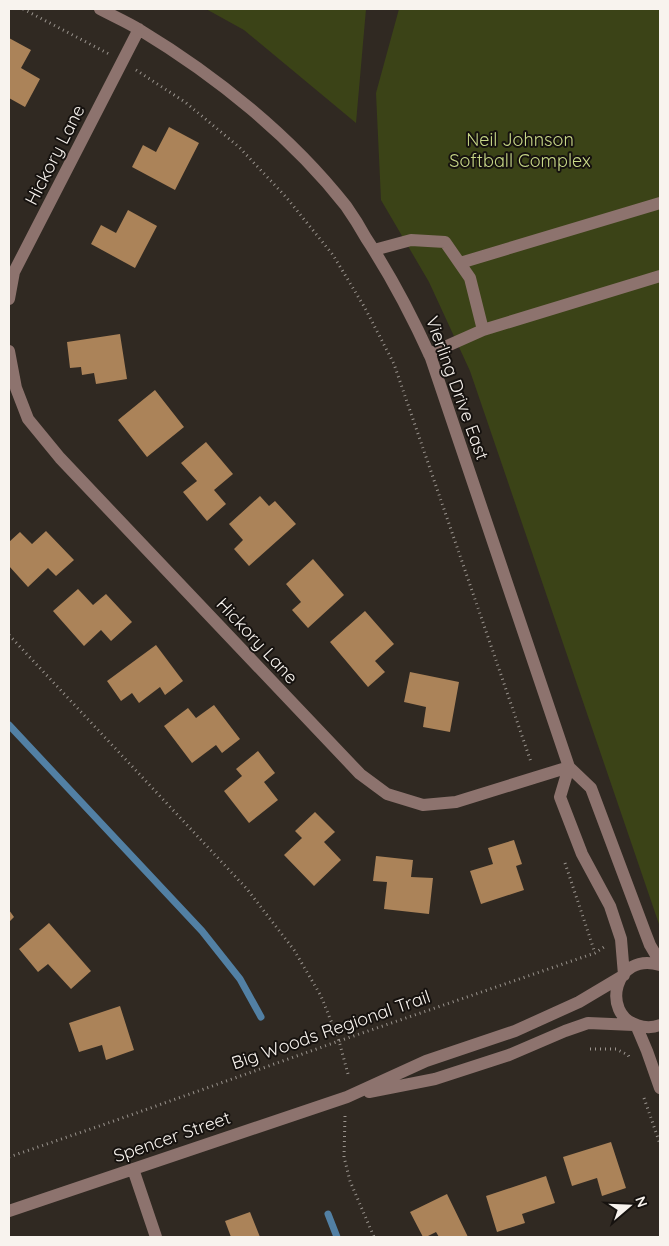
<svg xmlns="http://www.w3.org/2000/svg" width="669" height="1246" font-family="Quicksand,sans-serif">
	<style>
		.green { fill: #3b4317 }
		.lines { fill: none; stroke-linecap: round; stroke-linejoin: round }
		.stream { stroke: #5280a4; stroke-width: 7 }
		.building { fill: #ab8359 }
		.path { stroke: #9a948e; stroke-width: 3; stroke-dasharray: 1 4; stroke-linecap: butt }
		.minor { stroke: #8d736e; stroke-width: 12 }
		.labels { text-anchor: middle; stroke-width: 4; stroke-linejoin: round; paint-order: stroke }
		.park-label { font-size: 18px; fill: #c8d888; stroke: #16120f }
		.street-label { font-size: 18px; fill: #f8f3ee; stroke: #16120f }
	</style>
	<rect width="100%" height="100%" fill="#302922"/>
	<path class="green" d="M206 9H366L356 123 244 30Z
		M399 9H660V927L470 371 429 282 381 200 376 93Z"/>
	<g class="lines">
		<path class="stream" d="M9 725 202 931 240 979 261 1017
			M328 1214 337 1237"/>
	</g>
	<path class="building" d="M9 38 31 50 21 68 40 79 25 107 9 98Z
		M169 127 199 143 175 190 132 167 143 145 156 152Z
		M128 210 157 226 135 268 91 244 101 225 116 233Z
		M120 334 127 379 96 384 94 373 82 375 81 367 70 368 67 342Z
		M155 390 184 427 147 457 118 420Z
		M206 442 233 474 214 490 226 504 207 521 183 492 197 481 181 463Z
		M260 496 269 506 275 501 296 524 249 566 234 549 243 540 229 524Z
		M46 531 74 560 56 576 48 568 28 587 9 566V542L20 532 32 544Z
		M313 559 344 595 308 628 292 610 301 602 286 584Z
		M78 589 93 605 106 594 132 622 111 641 101 630 84 646 53 611Z
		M365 611 394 644 375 661 385 672 368 687 330 642Z
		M156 645 183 681 165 695 160 687 139 703 132 693 121 701 107 681Z
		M410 672 459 682 450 732 423 727 426 707 404 702Z
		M214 705 240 739 222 753 216 745 192 763 164 726 188 708 196 718Z
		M258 751 275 773 264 782 278 800 249 823 224 791 242 776 236 769Z
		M315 812 335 832 324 842 341 860 314 886 284 855 302 838 295 831Z
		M514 840 522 864 516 866 524 890 481 904 470 871 493 864 488 848Z
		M376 856 413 860 411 877 433 878 429 914 384 909 387 882 373 881Z
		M9 910 14 917 9 922Z
		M49 923 91 971 71 989 48 964 38 972 19 949Z
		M120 1006 134 1050 106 1060 102 1045 79 1052 69 1023Z
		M611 1142 626 1188 602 1196 597 1178 572 1186 563 1157Z
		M546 1176 555 1203 522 1214 525 1223 497 1232 486 1196Z
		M447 1194 468 1237H439L436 1232 426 1237H423L410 1212Z
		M250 1212 260 1237H231L225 1221Z"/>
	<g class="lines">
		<path class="path" d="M23 9 109 54
			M136 70 185 102 239 147 286 197 333 255 365 308 394 364 531 762
			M9 635 247 889 294 950 321 996 339 1041 348 1074V1077
			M565 863 595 953
			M590 1049H616L628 1055 629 1057
			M644 1098 660 1144
			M345 1116 344 1157 350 1181 374 1237
			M9 1157 111 1122 339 1041 595 953 604 947"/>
		<path class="minor" d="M100 9C113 16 127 22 140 30 216 76 291 136 346 206 353 216 360 227 366 238 391 276 412 316 431 358L569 767 591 788 645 932 650 945 660 962
			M374 250 411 240 445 242 470 278 483 330 429 354
			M460 263 660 203
			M9 299 14 272 139 29
			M483 330 660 276
			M9 351 16 388 28 419 60 458 360 774 387 794 423 805 456 802 569 767
			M569 767 560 797 582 854 610 906 621 939 624 975
			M660 965C614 951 601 1014 637 1025 645 1028 652 1028 660 1025
			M636 1025 647 1051 660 1088
			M369 1092 435 1079 509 1055 565 1031 588 1023 634 1025
			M133 1169 156 1237
			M9 1211 347 1097 426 1061 515 1031 579 1002 621 977"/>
	</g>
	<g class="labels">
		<g class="park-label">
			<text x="520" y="146">Neil Johnson<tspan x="520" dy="21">Softball Complex</tspan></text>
		</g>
		<g class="street-label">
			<text transform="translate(55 155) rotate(-63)" y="6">Hickory Lane</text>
			<text transform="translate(457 388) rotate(70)" y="6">Vierling Drive East</text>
			<text transform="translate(257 641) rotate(47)" y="6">Hickory Lane</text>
			<text transform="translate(331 1030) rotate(-19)" y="6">Big Woods Regional Trail</text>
			<text transform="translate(172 1137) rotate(-19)" y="6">Spencer Street</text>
		</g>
	</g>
	<rect width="669" height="1246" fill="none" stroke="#f8f3ee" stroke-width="20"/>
	<g transform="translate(629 1206) rotate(71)" stroke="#16120f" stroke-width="4" paint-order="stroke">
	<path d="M0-4L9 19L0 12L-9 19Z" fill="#f8f3ee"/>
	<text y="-8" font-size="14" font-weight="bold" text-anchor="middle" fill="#f8f3ee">N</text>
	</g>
</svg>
